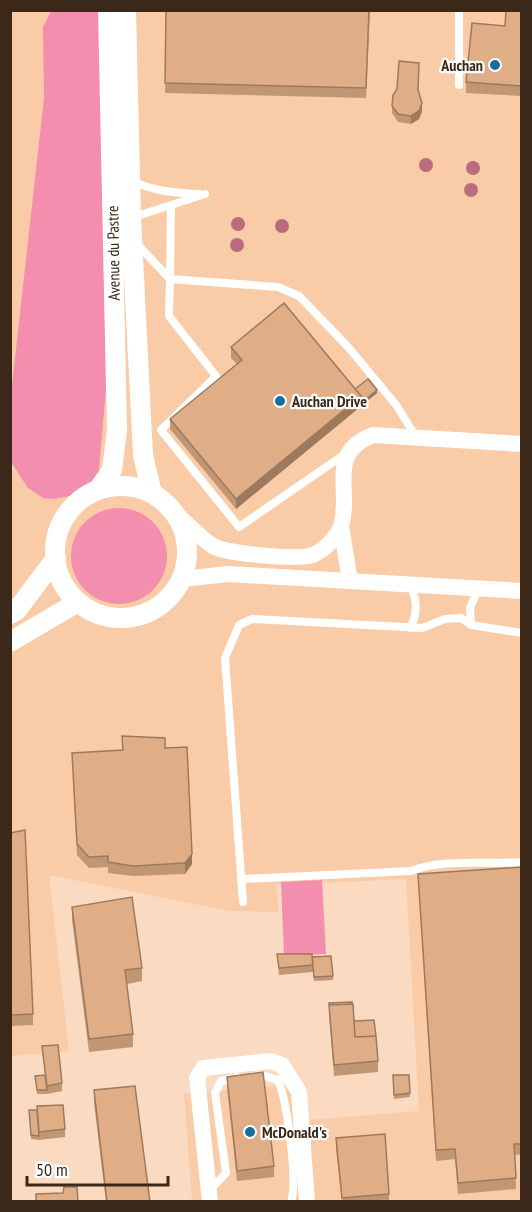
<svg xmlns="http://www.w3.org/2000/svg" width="532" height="1212" font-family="'PT Sans Narrow',sans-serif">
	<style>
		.built { fill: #f9cba6 }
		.green { fill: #f48eaf }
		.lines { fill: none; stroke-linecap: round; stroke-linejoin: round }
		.service { stroke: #fff; stroke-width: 8 }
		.minor { stroke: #fff; stroke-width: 16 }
		.tertiary { stroke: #fff; stroke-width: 20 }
		.tree { fill: #ba6b7e }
		.wall { fill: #c19673 }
		.shaded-wall { fill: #9d7a5e }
		.building { fill: #e0ae86; stroke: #9d7a5e; stroke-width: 1.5 }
		.poi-dot { fill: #196e9f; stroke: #fff; stroke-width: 2 }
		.labels { text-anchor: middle; stroke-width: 4.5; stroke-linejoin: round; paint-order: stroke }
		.poi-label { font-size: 16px; font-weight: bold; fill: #3c2818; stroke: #fff; text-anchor: start }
		.street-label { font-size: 16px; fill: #3c2818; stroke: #fff }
	</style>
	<rect width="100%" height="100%" fill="#fadbc2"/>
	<path class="built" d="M11 11H521V1201H192L184 1094 303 1084 307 1120 419 1111 406 879 277 885 278 912 229 911 49 875 69 1051 11 1056Z"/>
	<path class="green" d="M51 11H99L106 390 97 491 53 499 43 498 28 488 11 462V394L44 98 43 27Z
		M71 556a48 48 0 1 1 96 0a48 48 0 1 1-96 0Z
		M322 880 326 954 284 956 281 882Z"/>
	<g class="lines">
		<path class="service" d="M459 85V10
			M130 180C153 191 174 193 199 194
			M131 218 205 194
			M135 242 170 279
			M170 279 171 205
			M345 454 239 527 161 430 216 376 169 316 170 279 278 287 299 296 349 348 397 406 416 437
			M410 585C417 599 418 614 410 628
			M471 625 470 608 478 589
			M241 879 411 871C446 858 484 865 522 862
			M243 902 225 658 239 625 252 619 422 628 445 619 461 618 471 625 522 633
			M253 1076 262 1075 278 1080C287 1101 298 1180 291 1202
			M210 1190 226 1173 215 1093 221 1081 237 1077"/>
		<path class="minor" d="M175 513C187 523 199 537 213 546 225 554 299 560 313 555 324 550 337 538 341 526 352 489 326 453 373 435L522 444
			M341 526 350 581
			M182 579 228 574 522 591
			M210 1202 197 1078 203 1068 271 1061 282 1065 299 1092 307 1202"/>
		<path class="tertiary" d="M126 10 131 218 143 455 152 493
			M55 552a66 66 0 1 1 132 0a66 66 0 1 1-132 0Z
			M97 491 112 470 117 430 108 10
			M10 614 17 610 56 558
			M10 642 78 602"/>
	</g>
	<g class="tree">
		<circle cx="426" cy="165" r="7"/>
		<circle cx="473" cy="168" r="7"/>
		<circle cx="471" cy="190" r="7"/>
		<circle cx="238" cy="224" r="7"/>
		<circle cx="282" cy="226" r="7"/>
		<circle cx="237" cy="245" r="7"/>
	</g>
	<path class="wall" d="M166 10H370L366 98 165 93Z
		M522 10V96L466 93V82L505 26Z
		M418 91 422 111 419 119 411 124 398 122 392 113V106Z
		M231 347 355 389 377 393 236 509 170 429V419L237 364 231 358Z
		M165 748 192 864 185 874 133 876 108 873V867L89 868 77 855 72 753Z
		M10 833 33 1014V1025L10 1026Z
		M522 867V1154L515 1155 516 1189 458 1194 455 1159 436 1161 418 874Z
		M72 907 142 968V981L127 984 133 1034V1047L89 1052 72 920Z
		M277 954 312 957 333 976V980L314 981 313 971V972L279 975Z
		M329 1003 354 1021 378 1061V1072L334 1076 329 1015Z
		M42 1046 62 1083V1091L47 1094H37L35 1076 45 1075Z
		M393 1075H409L410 1097 394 1099Z
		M227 1077 274 1166V1177L237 1181 227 1087Z
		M94 1090 150 1202H106L94 1103Z
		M29 1114 65 1129V1137L39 1140 31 1139Z
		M336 1138 389 1194V1202H342L336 1149Z"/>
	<path class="shaded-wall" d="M422 103V111L419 119 411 124V116Z
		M377 390V393L236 509V499L361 396Z
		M192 854V864L185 874V863Z"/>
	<path class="building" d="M166 10H369L366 88 165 83Z
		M506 10H522V86L466 82 472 23 505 26Z
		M399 61 419 63 418 90 422 103 419 111 411 116 398 114 392 106 393 95 397 89Z
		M284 303 361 396 236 499 170 419 242 360 231 347Z
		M368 379 377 390 361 403V396L355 389Z
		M122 736 165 738V748L187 747 192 854 185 863 133 866 108 862V856L89 857 77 844 72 753 123 750Z
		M25 830 33 1014 10 1015V833Z
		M522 867V1144H514L516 1178 458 1183 455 1149 436 1150 418 874Z
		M132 897 142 968 125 970 133 1034 89 1039 72 907Z
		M277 954H312L313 965 279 968Z
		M331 956 333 976 314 977 312 957Z
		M352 1002V1004L329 1005V1003Z
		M353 1004 355 1037 376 1036 378 1061 334 1065 329 1005Z
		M374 1020 376 1036 355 1037 354 1021Z
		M58 1045 62 1083 47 1086 42 1046Z
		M263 1072 274 1166 237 1171 227 1077Z
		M45 1075 47 1090H37L35 1076Z
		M393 1075H409L410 1093 394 1095Z
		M135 1086 150 1202H107L94 1090Z
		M63 1105 65 1129 39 1132 37 1106Z
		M29 1110H37L39 1136 31 1135Z
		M385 1134 389 1194 342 1198 336 1138Z
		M64 1187H77L78 1202H36V1194L63 1193Z"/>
	<g class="poi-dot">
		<circle cx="495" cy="65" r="6"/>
		<circle cx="280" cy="401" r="6"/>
		<circle cx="250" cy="1132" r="6"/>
	</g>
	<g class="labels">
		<g class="poi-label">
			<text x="483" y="71" text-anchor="end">Auchan</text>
			<text x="292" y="407">Auchan Drive</text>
			<text x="262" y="1138">McDonald's</text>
		</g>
		<g class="street-label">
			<text transform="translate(113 253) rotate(-91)" y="6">Avenue du Pastre</text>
		</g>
	</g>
	<rect width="532" height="1212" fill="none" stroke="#3c2818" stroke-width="24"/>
	<path d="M27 1176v9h141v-9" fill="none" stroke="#3c2818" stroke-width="3"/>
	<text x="36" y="1176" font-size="18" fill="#3c2818" stroke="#ffffff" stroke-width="4.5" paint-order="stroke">50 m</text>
</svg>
